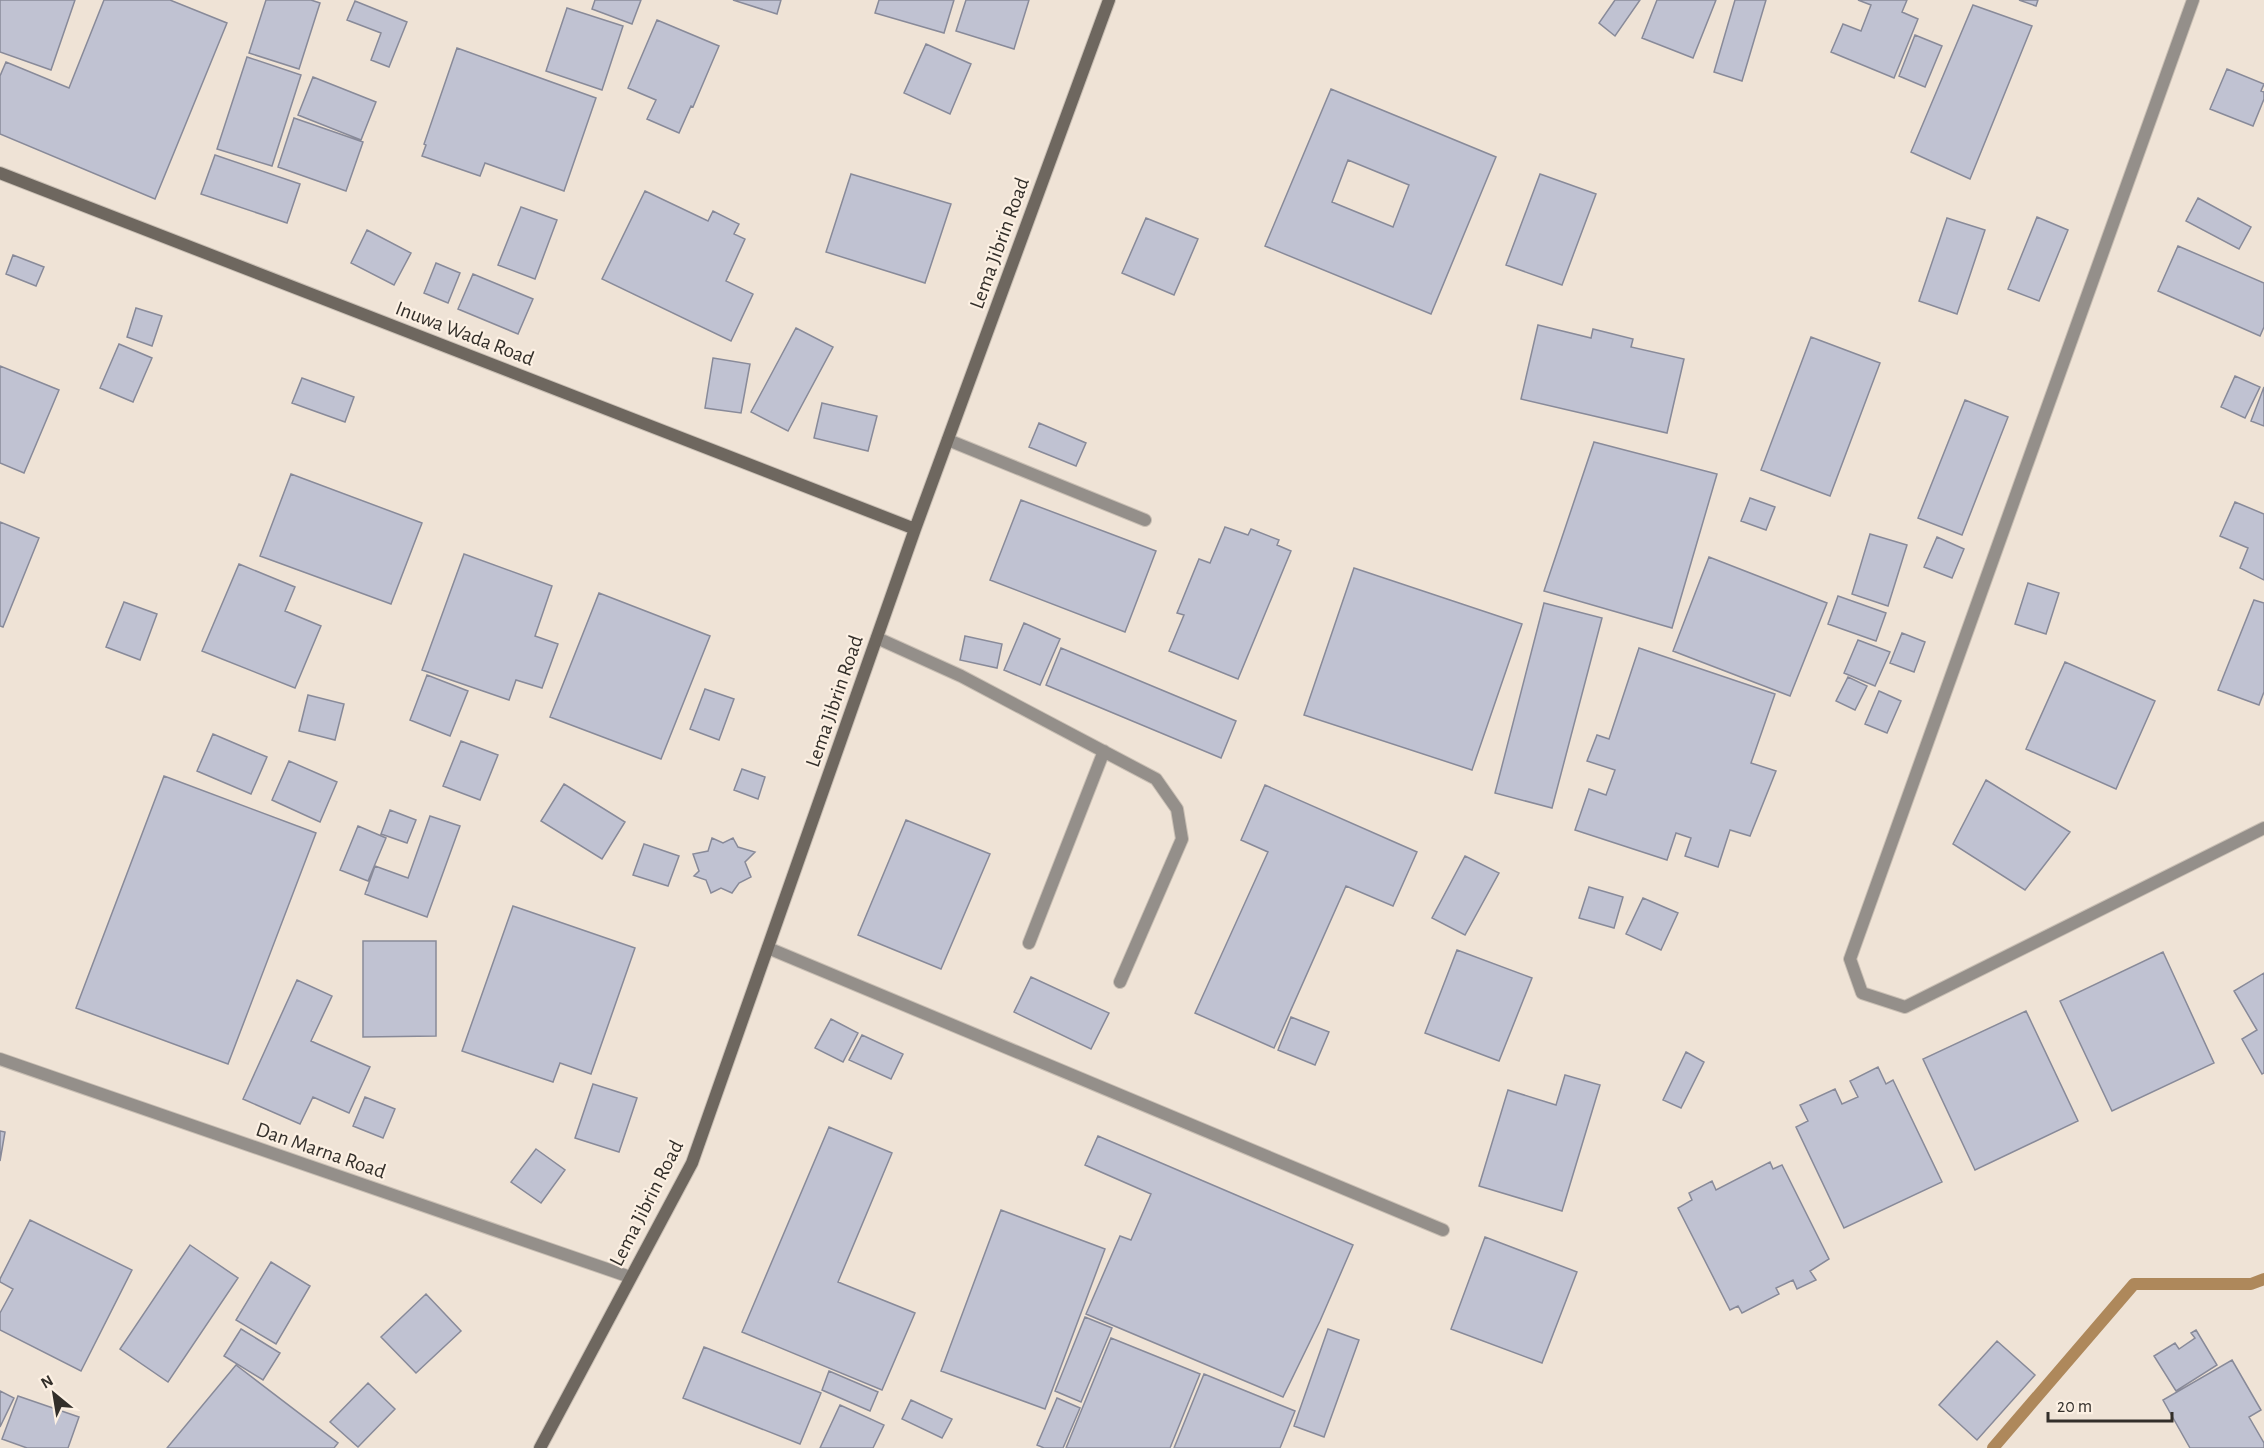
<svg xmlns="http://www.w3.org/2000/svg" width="2264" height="1448" font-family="'Alegreya Sans',sans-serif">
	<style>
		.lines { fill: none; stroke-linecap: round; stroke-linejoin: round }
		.stream { stroke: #ae885b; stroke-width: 12 }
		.building { fill: #c0c2d2; stroke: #888a99; stroke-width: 1.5; fill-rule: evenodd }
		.lane-casing { stroke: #c9bfb4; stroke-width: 14 }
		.street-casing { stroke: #c9bfb4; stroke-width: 14 }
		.secondary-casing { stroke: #c9bfb4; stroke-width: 14 }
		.lane { stroke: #948f8a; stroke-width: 12 }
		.street { stroke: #948f8a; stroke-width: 12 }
		.secondary { stroke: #6e675f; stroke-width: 12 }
		.labels { text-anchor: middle; stroke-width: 4.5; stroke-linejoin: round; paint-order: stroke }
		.street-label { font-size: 21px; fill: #332f2a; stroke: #fcf0e3 }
	</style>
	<rect width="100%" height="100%" fill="#efe3d6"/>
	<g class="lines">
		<path class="stream" d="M1993 1448 2134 1284H2251L2264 1279"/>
	</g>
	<path class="building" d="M0 0H75L51 70 0 52Z
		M104 0H170L227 23 155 199 0 134V76L6 62 69 88Z
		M266 0H311L320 3 299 69 249 53Z
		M595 0H641L632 24 592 9Z
		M733 0H781L777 14Z
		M879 0H954L944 33 875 13Z
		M966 0H1029L1014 49 956 31Z
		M1615 0H1640L1615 36 1599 23Z
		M1657 0H1716L1693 58 1642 38Z
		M1735 0H1766L1742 81 1714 72Z
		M1858 0H1907L1902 12 1918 19 1894 78 1831 52 1843 24 1861 31 1871 5Z
		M2019 0H2038L2036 6Z
		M355 1 407 22 389 67 371 60 381 33 347 20Z
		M1973 5 2032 26 1970 179 1911 152Z
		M567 8 623 26 602 90 546 71Z
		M657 20 719 46 693 107 691 106 679 133 647 119 656 100 628 88Z
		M1915 35 1942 46 1925 87 1899 76Z
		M926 44 971 64 950 114 904 93Z
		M457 48 596 98 564 191 485 163 480 176 422 156 426 145 424 144Z
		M247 57 301 75 272 166 217 149Z
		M2227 69 2264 84 2261 91 2264 92V99L2253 126 2210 109Z
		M313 77 376 102 361 140 298 115Z
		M1331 89 1496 157 1431 314 1265 246ZM1348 160 1409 185 1393 227 1332 202Z
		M294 118 363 142 346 191 278 167Z
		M215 155 300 184 287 223 201 194Z
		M851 174 951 204 925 283 826 252Z
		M1540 174 1596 194 1562 285 1506 265Z
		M645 191 708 221 713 211 739 224 734 234 745 239 726 281 753 294 731 341 602 279Z
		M2198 198 2251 227 2239 249 2186 221Z
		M521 207 557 220 535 279 498 265Z
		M2037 217 2068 230 2039 301 2008 289Z
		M1146 218 1198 239 1174 295 1122 273Z
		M1947 218 1985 230 1957 314 1919 301Z
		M367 230 411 253 394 285 351 263Z
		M2178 246 2264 283V327L2260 336 2158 291Z
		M13 255 44 267 36 286 6 274Z
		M436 263 460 273 448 303 424 293Z
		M473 274 533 299 518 334 458 309Z
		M136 308 162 316 152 346 127 337Z
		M1538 325 1591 338 1593 329 1633 339 1631 347 1684 359 1667 433 1521 399Z
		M796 328 833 347 788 431 751 412Z
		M1811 337 1880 363 1830 496 1761 470Z
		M119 344 152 358 133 402 100 388Z
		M713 358 750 364 741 413 705 408Z
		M0 366 59 390 24 473 0 463Z
		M2235 376 2260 387 2245 418 2221 407Z
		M302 378 354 397 345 422 292 403Z
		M2264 387V426L2251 421Z
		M1965 400 2008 417 1962 535 1918 518Z
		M822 403 877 416 868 451 814 438Z
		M1039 423 1086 443 1076 466 1029 447Z
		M1594 442 1717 474 1672 628 1544 591Z
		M291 474 422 523 391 604 260 556Z
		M1750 498 1775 507 1766 530 1741 521Z
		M1021 500 1156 551 1125 632 990 580Z
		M2235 502 2264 514V580L2240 568 2248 548 2220 536Z
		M0 522 39 538 3 627 0 626Z
		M1225 527 1248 535 1251 529 1279 540 1277 545 1291 551 1238 679 1169 651 1184 615 1177 613 1199 559 1210 563Z
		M1870 534 1907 545 1888 606 1852 594Z
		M1937 537 1964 549 1952 578 1924 567Z
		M464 554 552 586 535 636 558 644 542 688 516 680 509 700 422 670Z
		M1709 557 1827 603 1790 696 1673 651Z
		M239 564 295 587 285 611 321 626 295 688 202 651Z
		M1354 568 1522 624 1472 770 1304 715Z
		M2028 583 2059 593 2046 634 2015 624Z
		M599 593 710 636 661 759 550 717Z
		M1838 596 1886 613 1876 641 1828 624Z
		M2254 600 2264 603V692L2259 705 2218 690Z
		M124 602 157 614 140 660 106 647Z
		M1544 603 1602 618 1552 808 1495 793Z
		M1024 623 1060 639 1040 685 1004 670Z
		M1902 633 1925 642 1914 672 1890 663Z
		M965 636 1002 644 997 668 960 660Z
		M1858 640 1890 652 1875 686 1844 673Z
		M1061 648 1236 721 1221 758 1046 685Z
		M1639 648 1775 694 1751 763 1776 771 1750 836 1730 830 1718 867 1685 856 1691 838 1676 833 1667 860 1575 830 1589 789 1606 795 1615 770 1587 761 1597 735 1609 739Z
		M2065 662 2155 701 2116 789 2026 749Z
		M427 675 468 691 450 736 410 720Z
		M1848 677 1867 686 1855 710 1836 701Z
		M705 689 734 699 719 740 690 729Z
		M1879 691 1901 701 1887 733 1865 724Z
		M308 695 344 704 335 740 299 731Z
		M213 734 267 757 251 794 197 771Z
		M461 741 498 755 480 800 443 786Z
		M289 761 337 782 320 822 272 800Z
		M742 769 765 777 758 799 734 790Z
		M164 776 316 833 228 1064 76 1008Z
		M1986 780 2070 832 2025 890 1953 844Z
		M564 784 625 822 602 859 541 821Z
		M1265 785 1417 852 1393 906 1346 886 1274 1048 1195 1013 1268 852 1241 840Z
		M390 810 416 820 407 843 381 834Z
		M430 816 460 826 427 917 365 894 375 866 408 878Z
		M906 820 990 854 941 969 858 935Z
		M358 826 386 838 368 881 340 870Z
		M712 838 723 843 733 838 738 847 755 852 745 862 751 877 739 883 732 893 721 888 711 893 706 880 694 876 699 871 693 854 708 851Z
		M644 844 679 856 668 886 633 875Z
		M1465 856 1499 873 1465 935 1432 918Z
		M1589 887 1623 897 1614 928 1579 918Z
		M1643 898 1678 913 1661 950 1626 934Z
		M513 906 635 948 591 1074 560 1063 553 1082 462 1051Z
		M363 941H436V1036L363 1037Z
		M1457 950 1532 978 1499 1061 1425 1033Z
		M2163 952 2214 1063 2112 1111 2060 1001Z
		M2264 973V1073L2262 1074 2242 1039 2257 1030 2234 991Z
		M1031 977 1109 1013 1091 1049 1014 1012Z
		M297 980 332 996 311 1041 370 1067 349 1113 313 1097 300 1124 243 1099Z
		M2026 1011 2078 1121 1975 1170 1923 1059Z
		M1291 1017 1329 1032 1315 1065 1278 1050Z
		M831 1019 858 1033 843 1062 815 1048Z
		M862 1035 903 1054 891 1079 849 1060Z
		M1686 1052 1704 1062 1681 1108 1663 1100Z
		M1878 1067 1886 1084 1893 1080 1942 1182 1844 1228 1796 1127 1808 1121 1800 1105 1835 1089 1842 1104 1858 1097 1850 1081Z
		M1565 1075 1600 1085 1562 1211 1479 1186 1508 1090 1556 1105Z
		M593 1084 637 1098 619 1152 575 1138Z
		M365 1097 395 1109 383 1138 353 1126Z
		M829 1127 892 1153 838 1282 915 1313 882 1390 742 1332Z
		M0 1131 5 1132 0 1161Z
		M1098 1136 1353 1245 1320 1321 1283 1397 1086 1314 1120 1236 1131 1240 1151 1194 1085 1165Z
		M536 1149 565 1170 541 1203 511 1182Z
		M1770 1162 1773 1169 1782 1165 1829 1259 1810 1271 1816 1280 1797 1289 1793 1280 1776 1288 1779 1294 1742 1313 1738 1306 1730 1310 1678 1208 1692 1200 1689 1193 1712 1181 1716 1190Z
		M1001 1210 1105 1249 1045 1409 941 1371Z
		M30 1220 132 1270 81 1371 0 1330V1313L13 1289 0 1282V1279Z
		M1485 1237 1577 1272 1542 1363 1451 1329Z
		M190 1245 238 1278 168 1382 120 1349Z
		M271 1262 310 1286 276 1344 236 1320Z
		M426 1294 461 1331 416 1373 381 1337Z
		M1085 1317 1112 1328 1081 1402 1055 1391Z
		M241 1329 280 1353 263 1380 224 1356Z
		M1328 1329 1359 1340 1324 1437 1294 1426Z
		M2196 1330 2217 1365 2176 1391 2154 1356 2175 1343 2179 1349 2195 1338 2191 1333Z
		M1111 1338 1200 1374 1170 1448H1066Z
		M1997 1341 2035 1375 1977 1440 1939 1405Z
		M704 1347 821 1393 800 1444 683 1398Z
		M2232 1360 2261 1410 2249 1417 2264 1443V1448H2190L2163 1400Z
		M236 1365 338 1443 334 1448H167Z
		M829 1371 878 1392 870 1411 822 1390Z
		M1204 1374 1295 1411 1280 1448H1174Z
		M368 1383 395 1409 358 1447 330 1422Z
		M0 1391 14 1398 0 1427Z
		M18 1396 79 1417 68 1448H27L2 1439Z
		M1057 1398 1080 1408 1063 1448H1044L1037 1445Z
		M911 1400 952 1419 942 1438 902 1419Z
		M840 1405 884 1425 873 1448H820Z"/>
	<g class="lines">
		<g class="lane-casing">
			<path id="lane" d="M948 440 1145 520
				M877 638 961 676 1156 779 1177 809 1182 839 1120 982
				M1029 943 1104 751"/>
		</g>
		<g class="street-casing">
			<path id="street" d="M2193 0 1850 959 1862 993 1905 1007 2264 828
				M768 948 1443 1230
				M0 1059 630 1277"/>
		</g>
		<g class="secondary-casing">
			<path id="secondary" d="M0 173 915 529
				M540 1448 692 1163 915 529 1109 0"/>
		</g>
		<use href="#lane" class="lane"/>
		<use href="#street" class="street"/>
		<use href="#secondary" class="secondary"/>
	</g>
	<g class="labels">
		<g class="street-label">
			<text transform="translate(999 243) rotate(-70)" y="7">Lema Jibrin Road</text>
			<text transform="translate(465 333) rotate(21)" y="7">Inuwa Wada Road</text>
			<text transform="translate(834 701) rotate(-71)" y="7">Lema Jibrin Road</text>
			<text transform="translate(321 1150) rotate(19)" y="7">Dan Marna Road</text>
			<text transform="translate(646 1203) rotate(-63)" y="7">Lema Jibrin Road</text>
		</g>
	</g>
	<g transform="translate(54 1394) rotate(330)" stroke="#fcf0e3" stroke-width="4.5" paint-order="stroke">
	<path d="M0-4.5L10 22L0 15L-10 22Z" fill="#332f2a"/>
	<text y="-9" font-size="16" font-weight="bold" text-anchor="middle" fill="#332f2a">N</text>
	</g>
	<path d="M2048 1412v9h124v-9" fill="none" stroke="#332f2a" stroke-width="3"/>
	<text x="2057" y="1412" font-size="18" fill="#332f2a" stroke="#fcf0e3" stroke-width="4.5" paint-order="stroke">20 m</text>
</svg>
